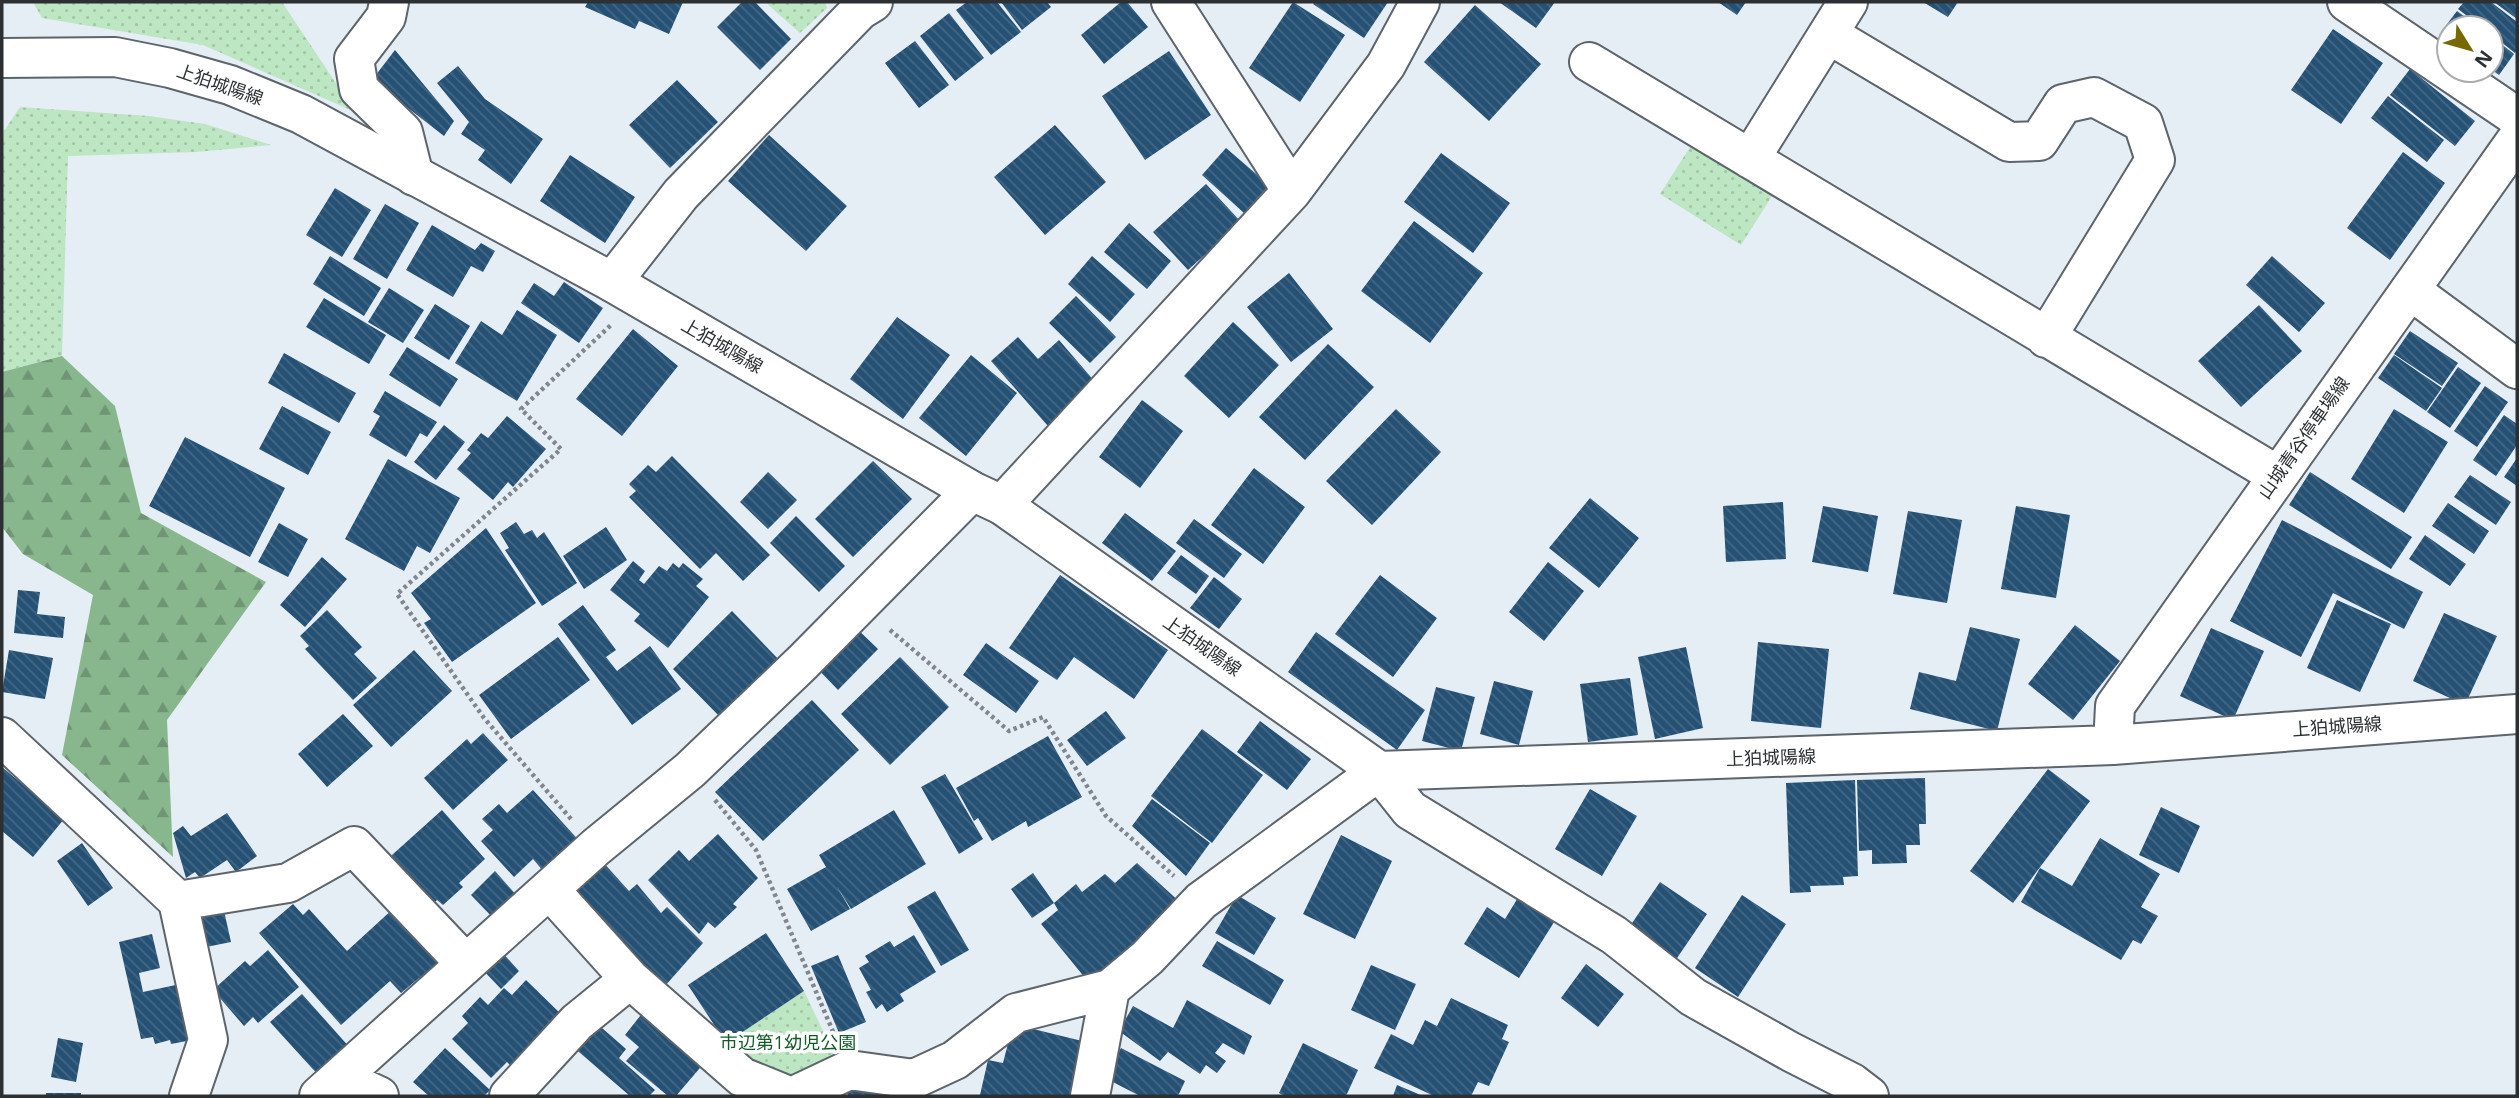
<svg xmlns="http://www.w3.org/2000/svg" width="2519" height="1098" font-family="'Open Sans','Noto Sans JP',sans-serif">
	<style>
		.grass { fill: url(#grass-dots) }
		.forest { fill: url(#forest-firs) }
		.building { fill: url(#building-back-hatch) }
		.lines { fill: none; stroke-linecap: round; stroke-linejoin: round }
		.minor-casing { stroke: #5d646b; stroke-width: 42 }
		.major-casing { stroke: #5d646b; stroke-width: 42 }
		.path { stroke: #81868c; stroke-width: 4.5; stroke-dasharray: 3.5 3.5; stroke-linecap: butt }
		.minor { stroke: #fff; stroke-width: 38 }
		.major { stroke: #fff; stroke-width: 38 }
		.labels { text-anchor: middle; stroke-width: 7; stroke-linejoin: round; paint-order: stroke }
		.street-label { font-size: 18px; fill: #2c3033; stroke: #fff }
		.park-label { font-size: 18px; fill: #125b27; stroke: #fff }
	</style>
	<defs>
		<pattern id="grass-dots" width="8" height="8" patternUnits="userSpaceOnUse" patternTransform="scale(1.75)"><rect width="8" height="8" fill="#bde6c2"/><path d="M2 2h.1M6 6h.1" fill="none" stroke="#a3c6a7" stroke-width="1.8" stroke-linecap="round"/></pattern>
		<pattern id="forest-firs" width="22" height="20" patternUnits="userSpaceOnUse" patternTransform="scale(1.75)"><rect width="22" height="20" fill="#88b78e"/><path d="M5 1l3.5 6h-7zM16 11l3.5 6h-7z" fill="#6f9575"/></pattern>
		<pattern id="building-back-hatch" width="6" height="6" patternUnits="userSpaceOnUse" patternTransform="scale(1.75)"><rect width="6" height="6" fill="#255175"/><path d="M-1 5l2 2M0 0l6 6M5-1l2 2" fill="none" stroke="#446784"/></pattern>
	</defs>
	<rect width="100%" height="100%" fill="#e5edf5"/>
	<path class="grass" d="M33 2H282L355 112 203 45 42 18Z
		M765 2H825L827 8 800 33Z
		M20 107 149 116 205 124 271 145 196 152 68 156 62 356 2 372V134Z
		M1692 144 1772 196 1741 245 1660 194Z
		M804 991 835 1056 792 1080 748 1067 726 1043Z"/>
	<path class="forest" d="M62 356 115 406 141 513 266 582 167 720 173 857 62 755 93 595 23 554 2 527V372Z"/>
	<path class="building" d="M588 2H683L669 34 639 21 635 29 585 7Z
		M742 2H755L791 39 760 70 717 27Z
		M967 2H997L1021 32 991 55 956 10Z
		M1001 2H1047L1051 7 1022 30Z
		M1121 2H1127L1148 27 1104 64 1081 35Z
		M1293 2 1345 35 1300 102 1249 68Z
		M1315 2H1388L1364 38 1313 4Z
		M1499 2H1555L1536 28Z
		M1718 2H1746L1737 15Z
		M1923 2H1958L1948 17Z
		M2464 2H2491L2517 22V50L2515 53 2491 34V28H2483L2458 9Z
		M2494 2H2517V19Z
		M1475 5 1541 64 1489 121 1424 62Z
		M2457 11 2480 28H2449V37L2441 32Z
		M949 13 984 58 955 81 920 36Z
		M2333 29 2383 63 2341 124 2291 90Z
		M2491 36 2514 54 2499 75 2491 69Z
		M915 41 949 85 919 108 885 63Z
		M395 50 454 121 444 136 372 80Z
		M1169 51 1211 115 1145 160 1102 96Z
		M458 66 485 99 543 139 511 184 478 160 485 150 461 134 469 122 437 83Z
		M2410 69 2475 121 2455 146 2390 95Z
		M677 80 718 122 670 168 629 125Z
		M2388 96 2444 140 2427 162 2371 118Z
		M1055 125 1106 182 1045 235 994 177Z
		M769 135 847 206 806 251 728 181Z
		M1226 148 1269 185 1244 213 1202 175Z
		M2403 152 2445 183 2390 260 2347 228Z
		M1441 153 1510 203 1473 253 1404 202Z
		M570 155 635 197 605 243 540 201Z
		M1206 184 1241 222 1188 270 1153 232Z
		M335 188 371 210 342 257 306 235Z
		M385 204 419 223 387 279 353 259Z
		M1414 221 1483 273 1430 343 1361 291Z
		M1129 223 1171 261 1147 289 1104 252Z
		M432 225 475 250 481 243 495 251 483 272 471 266 453 297 406 270Z
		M330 256 381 288 364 316 313 284Z
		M1092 256 1135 294 1110 322 1068 284Z
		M2272 256 2325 303 2299 332 2246 285Z
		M1289 273 1333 329 1291 362 1247 307Z
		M564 282 603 308 579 343 521 303 534 283 554 296Z
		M389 288 424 310 403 343 368 322Z
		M1076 296 1116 337 1090 363 1049 323Z
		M324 298 386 335 369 364 306 327Z
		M435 304 470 326 449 360 414 338Z
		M2259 305 2302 351 2241 407 2198 361Z
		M517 310 557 335 517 401 455 363 481 321 502 335Z
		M897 317 950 355 903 419 850 379Z
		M1233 322 1279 365 1229 418 1184 376Z
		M633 329 678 366 622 436 576 399Z
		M2410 331 2458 363 2442 386 2394 354Z
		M1018 337 1038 359 1059 340 1096 383 1048 426 991 361Z
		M1328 344 1374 387 1305 460 1259 417Z
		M407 347 458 379 440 407 389 375Z
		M284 353 356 393 339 423 268 383Z
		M971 355 1017 393 966 456 919 418Z
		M2394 355 2442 388 2426 411 2378 378Z
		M2458 367 2481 383 2450 428 2427 412Z
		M2485 386 2508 402 2477 447 2454 431Z
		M385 391 437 422 427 437 420 433 406 457 369 435 380 416 373 412Z
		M1142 400 1183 431 1140 488 1099 457Z
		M282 406 331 432 308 475 259 449Z
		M1396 409 1441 452 1372 525 1326 481Z
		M2394 409 2448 442 2404 513 2351 479Z
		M2504 415 2517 424V445L2496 476 2473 460Z
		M507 416 546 449 513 487 508 482 493 500 457 469 471 453 467 450 481 433 488 438Z
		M444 425 465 442 436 480 414 462Z
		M185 437 285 488 250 557 149 506Z
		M672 456 770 555 743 581 716 553 700 569 629 497 636 491 629 484 648 465 656 472Z
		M2517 458V486L2504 477Z
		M388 459 460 498 430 553 417 546 404 571 345 539Z
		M873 461 912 499 853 557 815 519Z
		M1254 468 1305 507 1263 564 1211 525Z
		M768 472 797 500 768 529 740 502Z
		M2310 472 2412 537 2391 569 2289 505Z
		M2470 475 2511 502 2496 525 2454 497Z
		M1590 498 1639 538 1599 588 1549 548Z
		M1783 502 1786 559 1726 562 1723 506Z
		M2448 503 2489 531 2474 554 2432 526Z
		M1823 506 1878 516 1868 572 1812 562Z
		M2016 506 2070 515 2056 598 2001 589Z
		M1908 511 1962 520 1947 603 1893 594Z
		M1125 513 1176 551 1152 581 1102 543Z
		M796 516 845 566 819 592 770 543Z
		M1194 519 1242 554 1224 578 1176 543Z
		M2282 520 2423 592 2404 629 2333 593 2301 657 2230 621Z
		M516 522 524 534 532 530 537 538 544 532 577 583 542 606 505 550 509 548 500 533Z
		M279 523 308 539 288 577 258 562Z
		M606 527 627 560 584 589 563 556Z
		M486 528 536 603 452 662 424 623 431 619 411 593Z
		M2425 535 2466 564 2450 586 2409 559Z
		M1181 555 1209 576 1196 594 1167 573Z
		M322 557 347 579 305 627 280 605Z
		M633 561 645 571 639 580 644 584 659 566 667 571 673 563 679 568 683 563 703 579 696 586 709 597 668 648 634 621 640 614 610 590Z
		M1548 562 1584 591 1544 641 1509 612Z
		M1060 575 1168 650 1134 699 1074 657 1057 680 1009 648Z
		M1380 575 1437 618 1393 677 1335 634Z
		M1214 577 1242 599 1219 629 1190 608Z
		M18 590 40 592 37 614 65 617 63 638 14 633Z
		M2337 600 2391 624 2360 692 2307 668Z
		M583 605 616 650 606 657 617 671 650 646 681 689 632 725 558 624Z
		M327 610 362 647 354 654 377 678 353 700 305 649 309 646 300 636Z
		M732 611 781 662 722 719 673 669Z
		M2444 613 2497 636 2465 705 2413 681Z
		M853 625 878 649 838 690 814 665Z
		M2075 625 2120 661 2073 720 2028 684Z
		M1970 627 2020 639 1997 731 1910 709 1919 672 1956 681Z
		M2211 628 2264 651 2233 720 2180 696Z
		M1316 632 1425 710 1397 750 1288 672Z
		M558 637 590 680 511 739 479 695Z
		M1758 642 1829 649 1821 728 1751 721Z
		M986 643 1039 681 1016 713 963 675Z
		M1686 647 1703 728 1655 739 1638 657Z
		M9 650 53 658 45 699 2 692Z
		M414 650 452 691 391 747 353 705Z
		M900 657 949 707 890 765 841 714Z
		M1630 678 1638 735 1588 742 1580 684Z
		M1494 681 1533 691 1519 745 1480 734Z
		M1436 687 1475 697 1461 751 1422 741Z
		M812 700 859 750 763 841 715 792Z
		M1106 711 1126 738 1087 766 1067 740Z
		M343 714 373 746 327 787 298 754Z
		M1260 721 1311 759 1287 790 1237 752Z
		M1202 729 1263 775 1212 843 1151 796Z
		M483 733 508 760 453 810 424 778 467 739 471 744Z
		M1048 736 1082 797 1028 827 1026 821 992 841 978 818 974 821 956 788Z
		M2 767 64 819 33 857 2 831Z
		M2048 769 2090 801 2013 903 1970 871Z
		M945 774 983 839 959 854 921 787Z
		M1925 778 1926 824H1919L1920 845H1906L1907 863 1872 864V850L1859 851 1857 780Z
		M1855 780 1858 876 1843 877 1844 885 1810 886 1811 892 1790 893 1786 783Z
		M1590 789 1637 816 1602 876 1555 849Z
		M533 790 583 845 544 872 533 859 514 877 481 841 493 830 482 819 499 804 507 813Z
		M1152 799 1210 843 1186 876 1132 826Z
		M2161 807 2200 826 2179 873 2139 855Z
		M442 810 485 859 459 883 463 887 443 905 437 900 424 912 382 864Z
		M894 810 926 864 851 909 836 885 850 909 811 931 787 889 826 867 819 855Z
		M227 813 257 856 236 872 227 860 200 878 195 872 186 878 173 833 183 826 191 836Z
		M718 834 758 878 733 904 737 907 715 928 708 922 699 934 648 880 679 850 689 861Z
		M1341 835 1392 861 1355 939 1303 914Z
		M2100 838 2160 874 2141 907 2158 916 2141 944 2133 940 2121 960 2021 902 2040 868 2072 886Z
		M82 843 113 888 88 906 57 861Z
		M601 860 629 891 637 884 661 913 667 907 703 943 665 986 568 891Z
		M1137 863 1182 904 1090 984 1041 924 1058 910 1054 903 1076 884 1082 892 1105 874 1115 883Z
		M495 871 519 898 496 921 471 895Z
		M1033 873 1054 903 1032 918 1011 889Z
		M1660 882 1707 914 1673 964 1626 932Z
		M935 891 969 950 941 966 907 907Z
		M1237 895 1276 918 1254 955 1215 933Z
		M1742 895 1786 924 1738 997 1695 968Z
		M1519 896 1556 919 1519 978 1464 944 1487 907 1505 919Z
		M222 902 231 942 201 948 193 908Z
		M293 904 303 915 309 909 347 951 394 908 444 964 424 983 419 978 401 993 390 981 341 1025 259 933Z
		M766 933 804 991 726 1043 688 985Z
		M152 934 160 968 139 973 143 992 185 983 197 1039 171 1044 170 1040 155 1044 153 1037 141 1039 119 942Z
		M914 935 936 972 900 994 904 1001 887 1012 882 1004 876 1009 866 992 871 990 859 968 869 962 865 956 890 941 894 947Z
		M1217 941 1284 980 1270 1005 1202 966Z
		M268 950 299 987 258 1023 253 1017 244 1026 213 990 245 961 250 966Z
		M500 950 519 971 501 989 481 968Z
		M838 955 866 1022 839 1033 811 966Z
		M1586 964 1624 994 1598 1027 1561 998Z
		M1371 965 1416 984 1395 1030 1351 1010Z
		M526 980 565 1018 514 1069 507 1062 491 1078 452 1039 468 1023 462 1016 480 997 488 1005 504 988 512 995Z
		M302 994 351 1049 320 1077 270 1022Z
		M1451 998 1508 1025 1502 1039 1509 1042 1489 1086 1478 1082 1471 1096H1434L1374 1068 1391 1034 1413 1045 1425 1020 1437 1026Z
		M1187 1000 1252 1036 1244 1055 1223 1043 1215 1053 1226 1061 1217 1073 1206 1065 1200 1074 1168 1052 1160 1061 1119 1031 1133 1006 1173 1028Z
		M644 1011 705 1062 676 1096H668L626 1061 639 1047 625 1035Z
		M594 1021 626 1049 619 1058 655 1090 649 1096H630L572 1046Z
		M1013 1024 1082 1041 1072 1096 980 1095 988 1060 1003 1063Z
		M58 1038 83 1043 76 1082 51 1077Z
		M1303 1043 1358 1070 1346 1096H1285L1279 1093Z
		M445 1048 490 1090 484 1096H429L413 1082Z
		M1121 1048 1185 1081 1178 1096H1140L1105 1078Z
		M854 1079 897 1096H847Z
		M1397 1085 1423 1096H1393Z
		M46 1093H81V1096H46Z"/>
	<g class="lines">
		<g class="minor-casing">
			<path id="minor" d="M389 2 386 17 354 59 359 89 403 132 414 176
				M1171 2 1292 191
				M2347 2 2517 117
				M1828 34 2009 142 2039 141 2063 104 2094 97 2143 123 2155 160 2046 338
				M1589 62 2277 475
				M1750 159 1848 2
				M612 282 681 194 860 10 873 2
				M2410 290 2517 369
				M1002 505 1292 191 1386 65 1420 2
				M2 737 178 901 288 883 354 846 466 964
				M549 889 630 979 742 1077 789 1096
				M178 901 208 1040 189 1096
				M319 1096 596 847 690 770 803 662 972 491
				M339 1096 340 1078 379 1096
				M509 1096 577 1022 630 979
				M794 1096 849 1070 914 1079 955 1060 1016 1013 1110 989 1147 958 1201 901 1379 771 1410 810 1614 935 1693 997 1791 1052 1852 1083 1869 1096
				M1090 1096 1110 989"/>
		</g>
		<g class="major-casing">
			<path id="major" d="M2 58 115 57 170 68 230 85 301 114 612 282 972 491 1002 505 1379 771 2113 745 2517 714
				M2113 745 2115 706 2517 139"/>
		</g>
		<path class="path" d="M890 630 1009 731 1043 717 1106 816 1174 876
			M715 800 756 850 834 1034
			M571 819 484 718 397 594 561 449 521 409 611 325"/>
		<use href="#minor" class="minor"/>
		<use href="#major" class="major"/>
	</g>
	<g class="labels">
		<g class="street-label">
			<text transform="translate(220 85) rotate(19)" y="6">上狛城陽線</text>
			<text transform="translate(722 346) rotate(30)" y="6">上狛城陽線</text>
			<text transform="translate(2304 438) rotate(-55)" y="6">山城青谷停車場線</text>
			<text transform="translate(1202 646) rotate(35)" y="6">上狛城陽線</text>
			<text transform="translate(2337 727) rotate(-4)" y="6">上狛城陽線</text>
			<text transform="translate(1771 758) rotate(-2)" y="6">上狛城陽線</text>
		</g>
		<g class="park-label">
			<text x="788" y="1049">市辺第1幼児公園</text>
		</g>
	</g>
	<rect width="2519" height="1098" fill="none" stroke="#2c3033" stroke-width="7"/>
	<g transform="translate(2470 49) rotate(127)"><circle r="33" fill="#ffffff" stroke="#abacad" stroke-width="2"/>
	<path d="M0-5L12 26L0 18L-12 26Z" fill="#776800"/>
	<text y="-10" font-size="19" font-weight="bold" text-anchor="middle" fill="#2c3033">N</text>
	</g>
</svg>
